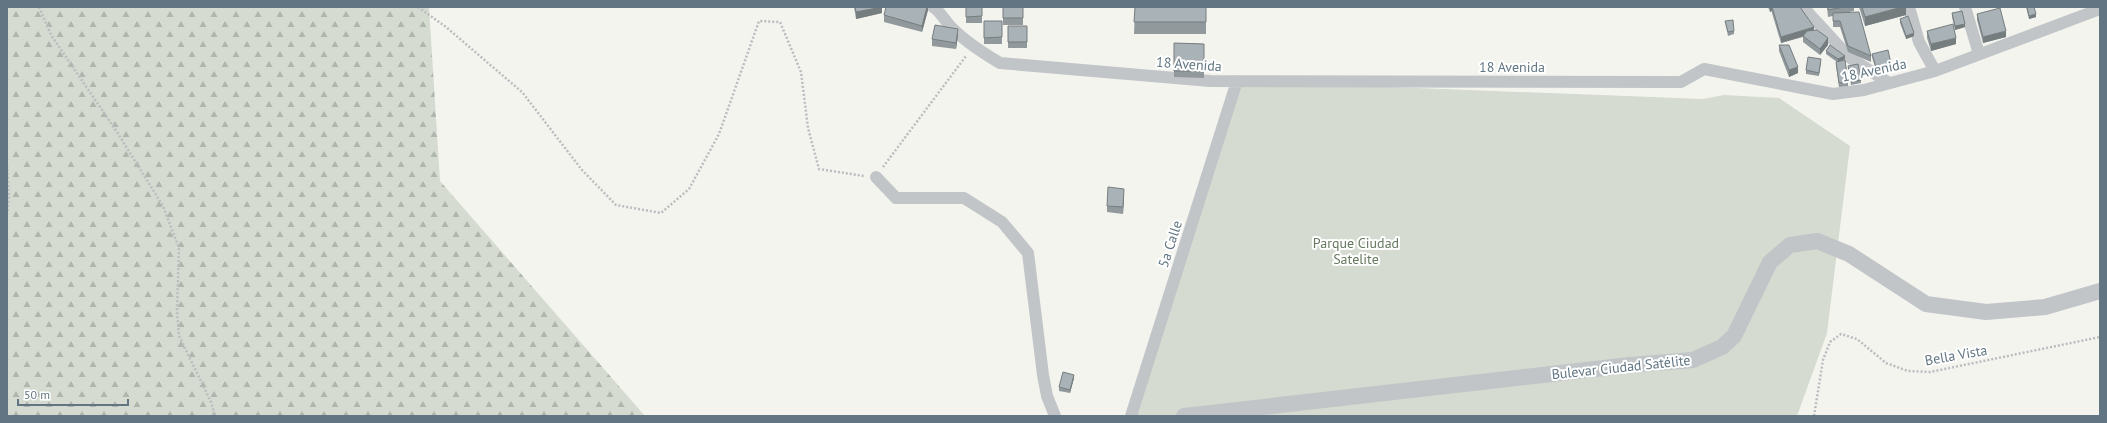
<svg xmlns="http://www.w3.org/2000/svg" width="2107" height="423" font-family="'PT Sans',sans-serif">
	<style>
		.green { fill: #d5dbd0 }
		.forest { fill: url(#forest-firs) }
		.lines { fill: none; stroke-linecap: round; stroke-linejoin: round }
		.path { stroke: #babdbf; stroke-width: 2.5; stroke-dasharray: 2 2; stroke-linecap: butt }
		.minor { stroke: #c1c5c8; stroke-width: 12 }
		.tertiary { stroke: #c1c5c8; stroke-width: 16 }
		.wall { fill: #91999d }
		.shaded-wall { fill: #767d7f }
		.building { fill: #a9b2b6; stroke: #767d7f }
		.labels { text-anchor: middle; stroke-width: 4; stroke-linejoin: round; paint-order: stroke }
		.street-label { font-size: 14px; fill: #617582; stroke: #fff }
		.park-label { font-size: 14px; fill: #667960; stroke: #fff }
	</style>
	<defs>
		<pattern id="forest-firs" width="22" height="20" patternUnits="userSpaceOnUse"><rect width="22" height="20" fill="#d5dbd0"/><path d="M5 1l3.5 6h-7zM16 11l3.5 6h-7z" fill="#b0b6ae"/></pattern>
	</defs>
	<rect width="100%" height="100%" fill="#f4f4ef"/>
	<path class="green" d="M1237 81 1703 99 1724 95 1779 98 1850 146 1827 333 1797 416H1131Z"/>
	<path class="forest" d="M7 7H429L440 181 645 416H7Z"/>
	<g class="lines">
		<path class="path" d="M39 7 51 35 117 132 163 206 179 248 177 311 179 336 211 402 215 416
			M418 7 446 27 522 92 582 170 616 205 661 213 689 189 719 134 759 21 780 22 801 72 808 128 819 169 864 176
			M7 165 9 197 7 214
			M883 167 966 56
			M1814 416 1823 360 1830 342 1841 334 1857 339 1886 363 1908 371 1930 372 2100 337"/>
		<path class="minor" d="M933 7C941 12 945 21 952 28 966 42 983 53 1000 63L1210 81 1681 82 1704 69 1833 94 1864 90 1935 71 2100 9
			M1803 7 1849 57 1889 83
			M1909 7 1919 42 1935 71
			M1965 7 1979 54
			M876 177 896 198H964L1002 222 1028 253 1043 375 1047 396 1055 416
			M1131 416 1237 81"/>
		<path class="tertiary" d="M1184 416 1630 365 1693 360 1722 347 1734 336 1770 262 1790 245 1817 241 1849 254 1926 304 1986 312 2045 307 2100 291"/>
	</g>
	<path class="wall" d="M854 7H882V13L856 19Z
		M928 7V10L922 32 884 22V15Z
		M966 7H982V23H966Z
		M1003 7H1023V25H1003Z
		M1135 7H1206V34H1134Z
		M1768 7H1800L1814 31 1828 45 1820 55 1803 42V37L1781 43 1772 13V11L1770 12Z
		M1827 7H1854V11L1849 12 1871 56V62L1848 52 1840 27H1833V16L1828 17Z
		M1859 7H1906V15L1865 26Z
		M2026 7H2034L2036 17 2029 19Z
		M1952 13 1965 27 1955 30 1952 17Z
		M1977 14 2006 37 1983 43 1977 20Z
		M1900 19 1914 36 1906 39 1900 23Z
		M984 21H1002V44H984Z
		M1725 21 1734 31V34L1728 36Z
		M1008 26H1027V48H1008Z
		M1927 31 1956 44 1931 51 1927 38Z
		M958 35 956 49 932 46V39Z
		M1174 43 1204 44V78L1174 77Z
		M1779 45 1798 73 1789 77 1779 51Z
		M1826 51 1845 59 1841 61 1848 82V86L1839 87 1836 65 1837 62 1826 54Z
		M1872 54 1891 67 1876 70 1872 57Z
		M1821 62 1819 76 1806 74V70Z
		M1848 66 1861 80V83L1851 85Z
		M1124 195 1123 214 1107 212V206Z
		M1074 378 1070 393 1059 391V387Z"/>
	<path class="shaded-wall" d="M882 7V13L856 19V12Z
		M927 7H928V10L922 32V26Z
		M1770 7H1772V11L1770 12Z
		M1902 7H1906V15L1865 26V17Z
		M2036 14V17L2029 19V16Z
		M1965 24V27L1955 30V26Z
		M1814 27V33L1781 43V37Z
		M958 29V35L956 49V43Z
		M2006 31V37L1983 43V37Z
		M1914 33V36L1906 39V36Z
		M1828 38V45L1820 55V49Z
		M1956 38V44L1931 51V44Z
		M1845 56V59L1838 62V59Z
		M1891 64V67L1876 70V67Z
		M1798 67V73L1789 77V70Z
		M1124 189V195L1123 214V207Z
		M1074 375V378L1070 393V390Z"/>
	<path class="building" d="M855 7H882L856 12Z
		M886 7H927L922 26 884 15Z
		M966 7H982V16L966 17Z
		M1003 7H1023V18H1003Z
		M1135 7H1206V22H1134Z
		M1772 7H1800L1814 27 1781 37Z
		M1828 7H1844L1828 10Z
		M1862 7H1902L1865 17Z
		M2027 7H2034L2036 14 2029 16Z
		M2000 8 2006 31 1983 37 1977 14Z
		M1962 11 1965 24 1955 26 1952 13Z
		M1859 12 1871 56 1848 46 1840 21H1833V13Z
		M1908 16 1914 33 1906 36 1900 19Z
		M1733 20 1734 31 1728 32 1725 21Z
		M984 21H1002V37L984 38Z
		M1953 24 1956 38 1931 44 1927 31Z
		M935 25 958 29 956 43 932 39Z
		M1008 26H1027V42H1008Z
		M1817 30 1828 38 1820 49 1803 36 1807 31Z
		M1174 43 1204 44V71H1174Z
		M1779 45H1789L1798 67 1789 70Z
		M1830 45 1845 56 1838 59 1826 51Z
		M1888 50 1891 64 1876 67 1872 54Z
		M1808 57 1821 59 1819 73 1806 70Z
		M1845 60 1848 82 1839 83 1836 62Z
		M1858 64 1861 80 1851 82 1848 66Z
		M1108 187 1124 189 1123 207 1107 206Z
		M1063 372 1074 375 1070 390 1059 387Z"/>
	<g class="labels">
		<g class="street-label">
			<text transform="translate(1189 64) rotate(4)" y="5">18 Avenida</text>
			<text x="1512" y="72">18 Avenida</text>
			<text transform="translate(1874 70) rotate(-12)" y="5">18 Avenida</text>
			<text transform="translate(1170 244) rotate(-72)" y="5">5a Calle</text>
			<text transform="translate(1956 355) rotate(-10)" y="5">Bella Vista</text>
			<text transform="translate(1621 367) rotate(-6)" y="5">Bulevar Ciudad Satélite</text>
		</g>
		<g class="park-label">
			<text x="1356" y="248">Parque Ciudad<tspan x="1356" dy="16">Satelite</tspan></text>
		</g>
	</g>
	<rect width="2107" height="423" fill="none" stroke="#617582" stroke-width="16"/>
	<path d="M18 399v6h110v-6" fill="none" stroke="#617582" stroke-width="2"/>
	<text x="24" y="399" font-size="12" fill="#617582" stroke="#ffffff" stroke-width="3" paint-order="stroke">50 m</text>
</svg>
